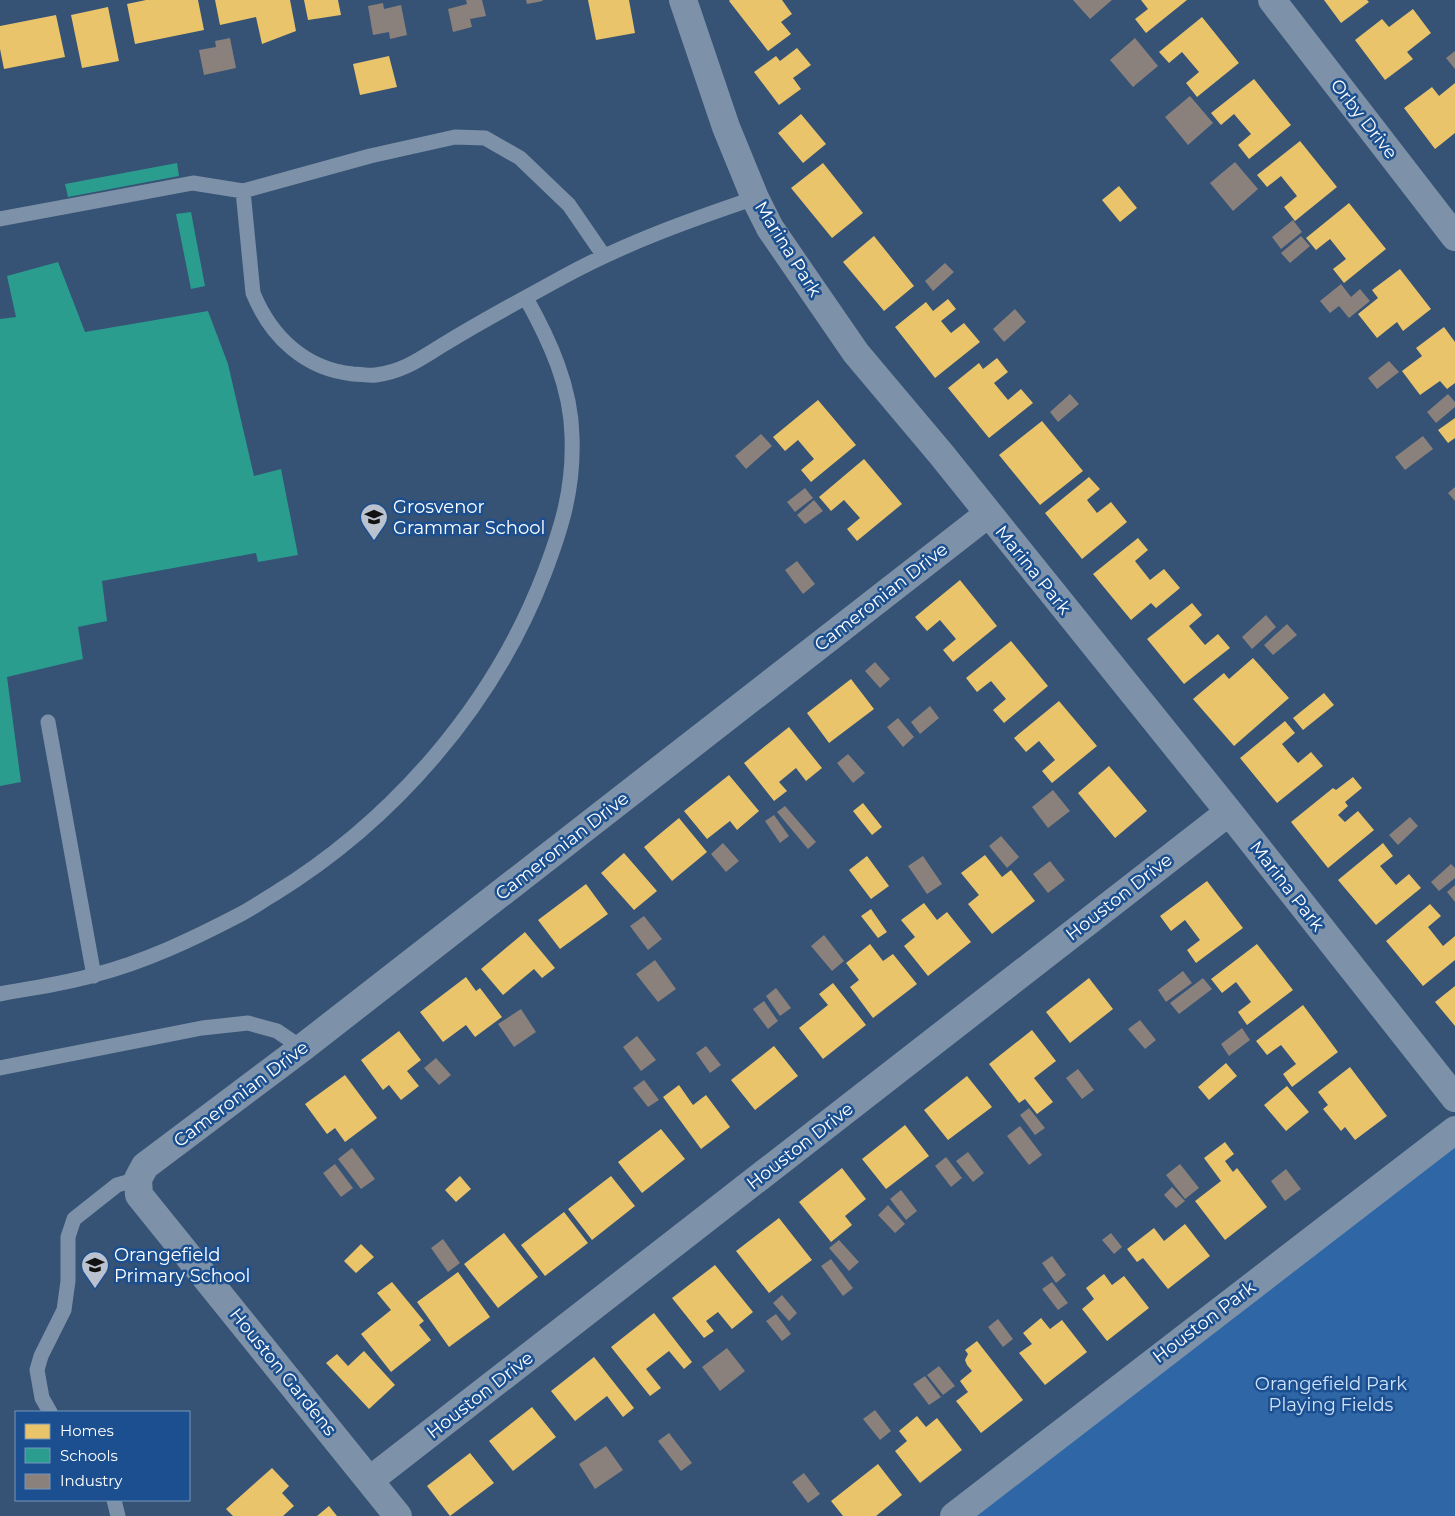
<svg xmlns="http://www.w3.org/2000/svg" width="1455" height="1516" font-family="Montserrat,sans-serif">
	<style>
		.green { fill: #2f66a5 }
		.homes { fill: #e9c46a }
		.schools { fill: #2a9d8f }
		.industry { fill: #8a817c }
		.lines { fill: none; stroke-linecap: round; stroke-linejoin: round }
		.lane { stroke: #7d92a8; stroke-width: 15 }
		.street { stroke: #7d92a8; stroke-width: 28 }
		.labels { text-anchor: middle; stroke-width: 5; stroke-linejoin: round; paint-order: stroke }
		.street-label { font-size: 18px; fill: #fff; stroke: #1b4f8f }
		.poi-label { font-size: 18px; fill: #fff; stroke: #1b4f8f; text-anchor: start }
		.park-label { font-size: 18px; fill: #cfe3fa; stroke: #1b4f8f }
	</style>
	<rect width="100%" height="100%" fill="#365274"/>
	<path class="green" d="M1455 1144V1516H974Z"/>
	<path class="homes" d="M146 0H198L204 30 135 44 127 4Z
		M215 0H290L296 31 262 44 256 17 220 25Z
		M304 0H338L341 15 308 20Z
		M588 0H629L635 33 596 40Z
		M730 0H782L792 14 781 22 791 34 768 51 729 1Z
		M1141 0H1187L1146 33 1135 19 1148 9Z
		M1324 0H1367L1369 2 1341 23Z
		M108 7 119 61 82 68 71 15Z
		M1413 9 1431 33 1407 52 1413 59 1385 80 1355 40 1382 19 1389 27Z
		M56 15 65 57 4 69 0 49V26Z
		M1202 17 1239 63 1197 97 1186 83 1199 72 1182 52 1169 63 1159 52Z
		M797 48 811 65 793 78 801 89 779 105 754 72 776 56 780 61Z
		M389 56 397 87 360 95 353 64Z
		M1254 79 1291 125 1249 159 1238 145 1251 134 1234 114 1221 125 1211 113Z
		M1455 83V133L1435 149 1404 108 1432 87 1439 96Z
		M801 114 826 144 803 163 778 133Z
		M1300 141 1337 187 1295 221 1284 207 1297 196 1281 176 1267 187 1257 175Z
		M823 163 863 213 832 238 791 188Z
		M1119 186 1137 208 1120 222 1102 200Z
		M1349 203 1386 249 1344 283 1333 269 1346 259 1330 239 1316 250 1306 238Z
		M874 236 914 286 884 311 843 262Z
		M1400 269 1431 309 1403 331 1397 322 1377 338 1358 314 1378 298 1372 290Z
		M948 299 956 309 941 321 951 333 964 323 980 342 935 378 895 327 926 302 933 311Z
		M1444 327 1455 342V383L1447 389 1440 381 1420 395 1402 371 1422 356 1416 348Z
		M997 358 1008 372 994 383 1008 400 1021 389 1033 403 989 438 948 388 979 363 983 369Z
		M818 400 856 445 811 482 801 470 814 459 798 440 785 451 773 437Z
		M1455 418V438L1448 443 1438 430Z
		M1042 421 1083 471 1040 505 999 455Z
		M864 459 902 504 857 541 847 529 860 518 844 500 831 511 819 497Z
		M1089 477 1100 489 1087 500 1097 513 1111 502 1127 522 1082 559 1045 513Z
		M1138 538 1148 550 1135 561 1150 580 1164 569 1180 588 1156 608 1151 603 1131 620 1093 574Z
		M960 580 997 626 953 662 943 650 956 639 940 620 927 631 915 617Z
		M1192 603 1202 615 1189 626 1205 645 1218 634 1230 648 1184 684 1147 639Z
		M1011 641 1048 686 1004 723 993 710 1006 699 991 681 977 692 966 678Z
		M1253 658 1289 698 1234 746 1193 699 1224 673 1229 679Z
		M851 679 874 709 829 743 807 713Z
		M1324 693 1334 705 1303 730 1293 718Z
		M1059 701 1097 746 1052 783 1042 771 1055 760 1039 741 1026 752 1014 738Z
		M1285 721 1295 733 1282 744 1290 754 1298 763 1311 752 1323 766 1277 803 1240 758Z
		M789 727 822 768 806 781 796 768 779 782 787 791 774 801 744 763Z
		M1109 766 1147 811 1115 838 1078 793Z
		M729 775 759 811 737 830 730 821 707 839 684 811Z
		M1353 777 1362 788 1345 802 1348 806 1338 815 1345 822 1358 811 1374 830 1328 868 1291 822 1333 788 1336 790Z
		M863 803 882 827 872 835 853 811Z
		M679 818 707 852 672 881 644 847Z
		M1383 843 1393 856 1380 866 1396 885 1409 874 1421 888 1376 925 1338 880Z
		M624 853 657 891 634 910 601 873Z
		M985 855 1002 877 1011 870 1035 901 992 934 968 904 979 895 961 873Z
		M867 856 889 886 871 899 849 870Z
		M1207 881 1243 928 1196 963 1187 950 1200 940 1185 920 1171 931 1160 916Z
		M586 884 608 914 560 949 538 920Z
		M924 903 937 920 947 912 971 942 928 976 904 946 915 937 901 920Z
		M1430 904 1441 916 1428 927 1443 946 1455 936V960L1423 986 1386 941Z
		M871 909 887 932 878 938 861 916Z
		M525 932 555 968 542 978 534 969 503 995 481 969Z
		M870 944 883 961 893 954 917 984 873 1018 850 987 859 980 846 963Z
		M1257 944 1293 990 1247 1025 1238 1012 1251 1002 1236 982 1222 993 1211 979Z
		M466 977 476 991 480 988 502 1017 475 1037 466 1025 443 1042 420 1012Z
		M1089 978 1113 1009 1070 1043 1046 1012Z
		M833 983 866 1025 823 1059 799 1028 828 1005 819 994Z
		M1455 986V1026L1435 1002Z
		M1303 1005 1338 1052 1292 1087 1283 1074 1296 1064 1281 1045 1267 1055 1256 1041Z
		M1032 1030 1056 1061 1034 1078 1053 1102 1037 1114 1025 1099 1019 1103 989 1064Z
		M399 1031 421 1060 407 1071 419 1086 401 1100 389 1085 383 1090 361 1060Z
		M774 1046 798 1076 755 1110 731 1080Z
		M1226 1063 1237 1076 1209 1100 1198 1087Z
		M1350 1067 1387 1116 1355 1140 1345 1127 1341 1131 1323 1109 1328 1105 1318 1092Z
		M345 1075 377 1118 345 1142 335 1128 327 1134 305 1104Z
		M967 1076 992 1107 948 1140 924 1110Z
		M679 1085 693 1105 706 1095 730 1127 701 1149 663 1097Z
		M1287 1086 1309 1112 1286 1131 1264 1105Z
		M905 1125 929 1156 886 1189 862 1159Z
		M661 1129 685 1159 642 1193 618 1162Z
		M1225 1142 1234 1154 1225 1161 1233 1172 1237 1168 1267 1207 1225 1240 1195 1201 1221 1181 1204 1158Z
		M842 1168 866 1199 845 1216 852 1225 831 1242 799 1202Z
		M460 1176 471 1189 456 1202 445 1190Z
		M611 1176 635 1206 592 1240 568 1209Z
		M564 1212 588 1243 545 1276 521 1245Z
		M779 1218 812 1260 769 1293 736 1251Z
		M1185 1224 1210 1256 1168 1289 1143 1258 1137 1262 1127 1249 1154 1228 1164 1241Z
		M504 1233 538 1277 498 1308 464 1264Z
		M361 1244 374 1257 356 1273 344 1261Z
		M715 1265 753 1312 732 1329 718 1312 706 1321 714 1331 704 1338 672 1298Z
		M458 1272 490 1317 449 1347 417 1302Z
		M1104 1274 1112 1285 1124 1276 1149 1308 1107 1341 1082 1309 1094 1299 1086 1288Z
		M392 1282 424 1321 419 1325 431 1340 391 1372 361 1334 391 1310 377 1293Z
		M654 1313 692 1362 684 1369 669 1351 646 1369 661 1388 650 1396 611 1347Z
		M1041 1318 1050 1329 1062 1320 1087 1352 1045 1385 1019 1353 1032 1344 1023 1333Z
		M977 1341 1023 1400 981 1433 956 1401 968 1392 960 1381 972 1371 967 1365 965 1360 968 1354 965 1350Z
		M364 1351 395 1385 369 1409 326 1363 337 1354 348 1366Z
		M594 1357 634 1408 623 1417 607 1396 575 1421 551 1391Z
		M532 1407 556 1437 513 1471 489 1441Z
		M917 1416 926 1427 937 1418 962 1450 920 1483 895 1451 907 1441 899 1431Z
		M470 1453 494 1483 450 1516 427 1486Z
		M878 1464 902 1495 876 1516H843L831 1501Z
		M272 1468 289 1486 282 1493 294 1506 283 1516H233L226 1509Z
		M329 1506 337 1516H317Z"/>
	<path class="schools" d="M177 163 179 176 68 197 65 184Z
		M191 212 205 286 191 289 176 214Z
		M58 262 85 332 208 311 228 364 254 476 281 469 298 555 258 562 256 553 102 581 107 621 78 627 83 659 7 677 21 782 0 786V319L16 317 7 276Z"/>
	<path class="industry" d="M466 0H482L486 16 470 19 472 27 453 32 448 9 467 4Z
		M526 0H542L543 1 527 4Z
		M1073 0H1112L1090 19Z
		M383 3 384 9 401 5 407 35 390 39 389 32 373 35 368 6Z
		M230 38 236 68 204 75 199 50 216 47 215 41Z
		M1135 38 1158 66 1133 87 1110 60Z
		M1455 51V69L1446 58Z
		M1190 96 1213 123 1188 145 1165 117Z
		M1235 162 1258 189 1233 211 1210 183Z
		M1293 220 1302 232 1281 249 1272 237Z
		M1301 236 1310 246 1290 263 1281 253Z
		M945 263 954 272 933 291 925 281Z
		M1341 284 1351 297 1360 289 1370 301 1349 318 1339 306 1330 313 1320 301Z
		M1015 309 1026 322 1004 342 993 329Z
		M1389 361 1399 372 1377 389 1368 378Z
		M1070 394 1079 404 1058 422 1050 412Z
		M1448 394 1455 402V407L1436 423 1427 412Z
		M761 434 772 446 746 469 735 456Z
		M1423 436 1433 449 1405 470 1395 457Z
		M1455 487V501L1448 493Z
		M805 488 813 498 795 512 787 502Z
		M814 500 823 511 805 524 797 515Z
		M797 561 815 584 803 594 785 570Z
		M1266 615 1276 627 1252 649 1242 637Z
		M1287 624 1297 635 1273 655 1264 645Z
		M875 662 890 679 880 688 865 671Z
		M930 706 939 718 920 734 911 722Z
		M898 718 914 737 903 747 887 727Z
		M848 754 865 773 853 783 837 763Z
		M1053 790 1070 811 1048 828 1032 807Z
		M785 806 816 842 808 849 777 812Z
		M774 815 789 836 780 843 765 821Z
		M1410 817 1418 826 1398 845 1389 835Z
		M1001 836 1019 857 1007 868 989 846Z
		M723 843 739 861 726 872 711 854Z
		M923 856 942 884 927 894 908 866Z
		M1050 861 1065 880 1048 893 1033 874Z
		M1451 864 1455 868V878L1439 891 1431 882Z
		M1455 885V902L1447 892Z
		M644 916 662 939 648 950 630 926Z
		M824 935 844 961 832 971 811 946Z
		M655 960 676 989 658 1002 636 974Z
		M1183 971 1192 983 1166 1002 1158 990Z
		M1203 978 1212 989 1179 1014 1170 1003Z
		M776 988 791 1008 780 1016 766 996Z
		M764 1001 778 1021 768 1029 753 1009Z
		M521 1009 536 1032 514 1047 498 1024Z
		M1140 1020 1156 1040 1145 1049 1128 1029Z
		M1242 1028 1250 1040 1229 1056 1221 1044Z
		M637 1036 656 1060 641 1071 623 1047Z
		M706 1046 721 1065 710 1073 696 1053Z
		M436 1058 451 1075 439 1085 424 1068Z
		M1078 1069 1094 1090 1082 1099 1066 1078Z
		M644 1080 659 1100 648 1107 633 1088Z
		M1029 1108 1045 1128 1035 1135 1020 1115Z
		M1020 1126 1042 1155 1029 1165 1007 1136Z
		M352 1148 375 1179 361 1189 338 1159Z
		M968 1152 984 1173 973 1182 956 1161Z
		M946 1157 962 1178 951 1187 935 1166Z
		M335 1164 353 1188 341 1197 323 1173Z
		M1180 1164 1199 1188 1185 1199 1166 1175Z
		M1286 1169 1301 1189 1285 1201 1271 1181Z
		M1172 1187 1185 1201 1176 1208 1164 1195Z
		M901 1190 917 1211 906 1220 890 1199Z
		M888 1205 905 1224 895 1233 878 1215Z
		M1111 1233 1122 1247 1114 1254 1102 1240Z
		M443 1239 460 1263 448 1272 431 1248Z
		M839 1240 859 1262 849 1271 829 1248Z
		M1052 1256 1066 1275 1056 1283 1042 1263Z
		M831 1259 853 1288 843 1296 821 1266Z
		M1052 1282 1068 1303 1058 1310 1042 1289Z
		M782 1295 797 1313 789 1321 773 1303Z
		M776 1314 791 1334 782 1341 766 1321Z
		M998 1319 1013 1339 1003 1347 988 1327Z
		M727 1348 745 1371 720 1391 702 1367Z
		M939 1366 955 1386 943 1395 927 1375Z
		M925 1376 941 1397 929 1405 913 1384Z
		M875 1410 891 1431 880 1440 863 1419Z
		M669 1433 692 1463 681 1471 658 1441Z
		M606 1446 623 1470 595 1489 579 1464Z
		M804 1473 820 1494 808 1503 792 1482Z"/>
	<g class="lines">
		<path class="lane" d="M0 219 193 183 243 191
			M604 256 569 205 520 158 485 138 455 137 370 156 243 191 253 293C271 337 305 369 353 374 361 374 369 376 376 375 407 371 425 355 451 340 487 318 525 298 563 277 623 244 690 220 755 198
			M48 722 94 976
			M0 994C31 988 64 984 94 975 145 962 193 939 239 915 251 909 262 901 274 894 394 820 493 706 544 574 562 527 574 488 572 436 571 387 550 341 526 298
			M0 1068 202 1028 248 1023 277 1031 302 1048
			M50 1412 42 1398 37 1370 41 1356 64 1310 68 1281V1237L74 1219 117 1185 138 1179
			M114 1500 118 1516"/>
		<path class="street" d="M683 0 726 127 755 198 770 228 856 353 941 454 1229 812 1455 1098
			M1272 0 1455 237
			M370 1480 1229 812
			M398 1516 139 1195 138 1179 145 1166 302 1048 988 514
			M954 1516 1455 1130"/>
	</g>
	<defs>
		<g id="school-pin" transform="scale(1.4375)"><path d="M0 17L-7.5 6A9.5 9.5 0 1 1 7.5 6Z" fill="#b9c2ce" stroke="#1b4f8f"/><path d="M0-5L7-2L0 1L-7-2ZM-4 1L0 2.5L4 1V4Q0 6-4 4Z" fill="#111"/></g>
	</defs>
	<g fill-rule="evenodd">
		<use href="#school-pin" x="374" y="517"/>
		<use href="#school-pin" x="95" y="1265"/>
	</g>
	<g class="labels">
		<g class="street-label">
			<text transform="translate(1364 119) rotate(52)" y="6">Orby Drive</text>
			<text transform="translate(788 249) rotate(58)" y="6">Marina Park</text>
			<text transform="translate(1033 570) rotate(51)" y="6">Marina Park</text>
			<text transform="translate(881 597) rotate(-38)" y="6">Cameronian Drive</text>
			<text transform="translate(562 846) rotate(-38)" y="6">Cameronian Drive</text>
			<text transform="translate(1287 886) rotate(52)" y="6">Marina Park</text>
			<text transform="translate(1119 897) rotate(-38)" y="6">Houston Drive</text>
			<text transform="translate(241 1094) rotate(-37)" y="6">Cameronian Drive</text>
			<text transform="translate(800 1146) rotate(-38)" y="6">Houston Drive</text>
			<text transform="translate(1204 1322) rotate(-37)" y="6">Houston Park</text>
			<text transform="translate(283 1372) rotate(51)" y="6">Houston Gardens</text>
			<text transform="translate(480 1395) rotate(-38)" y="6">Houston Drive</text>
		</g>
		<g class="poi-label">
			<text x="393" y="513">Grosvenor<tspan x="393" dy="21">Grammar School</tspan></text>
			<text x="114" y="1261">Orangefield<tspan x="114" dy="21">Primary School</tspan></text>
		</g>
		<g class="park-label">
			<text x="1331" y="1390">Orangefield Park<tspan x="1331" dy="21">Playing Fields</tspan></text>
		</g>
	</g>
	<rect x="15" y="1411" width="175" height="90" fill="#1b4f8f" stroke="#7695bc"/>
	<rect x="25" y="1424" width="25" height="15" fill="#e9c46a" stroke="#7695bc"/>
	<text x="60" y="1436" font-size="15" fill="#ffffff">Homes</text>
	<rect x="25" y="1448" width="25" height="15" fill="#2a9d8f" stroke="#7695bc"/>
	<text x="60" y="1461" font-size="15" fill="#ffffff">Schools</text>
	<rect x="25" y="1474" width="25" height="15" fill="#8a817c" stroke="#7695bc"/>
	<text x="60" y="1486" font-size="15" fill="#ffffff">Industry</text>
</svg>
